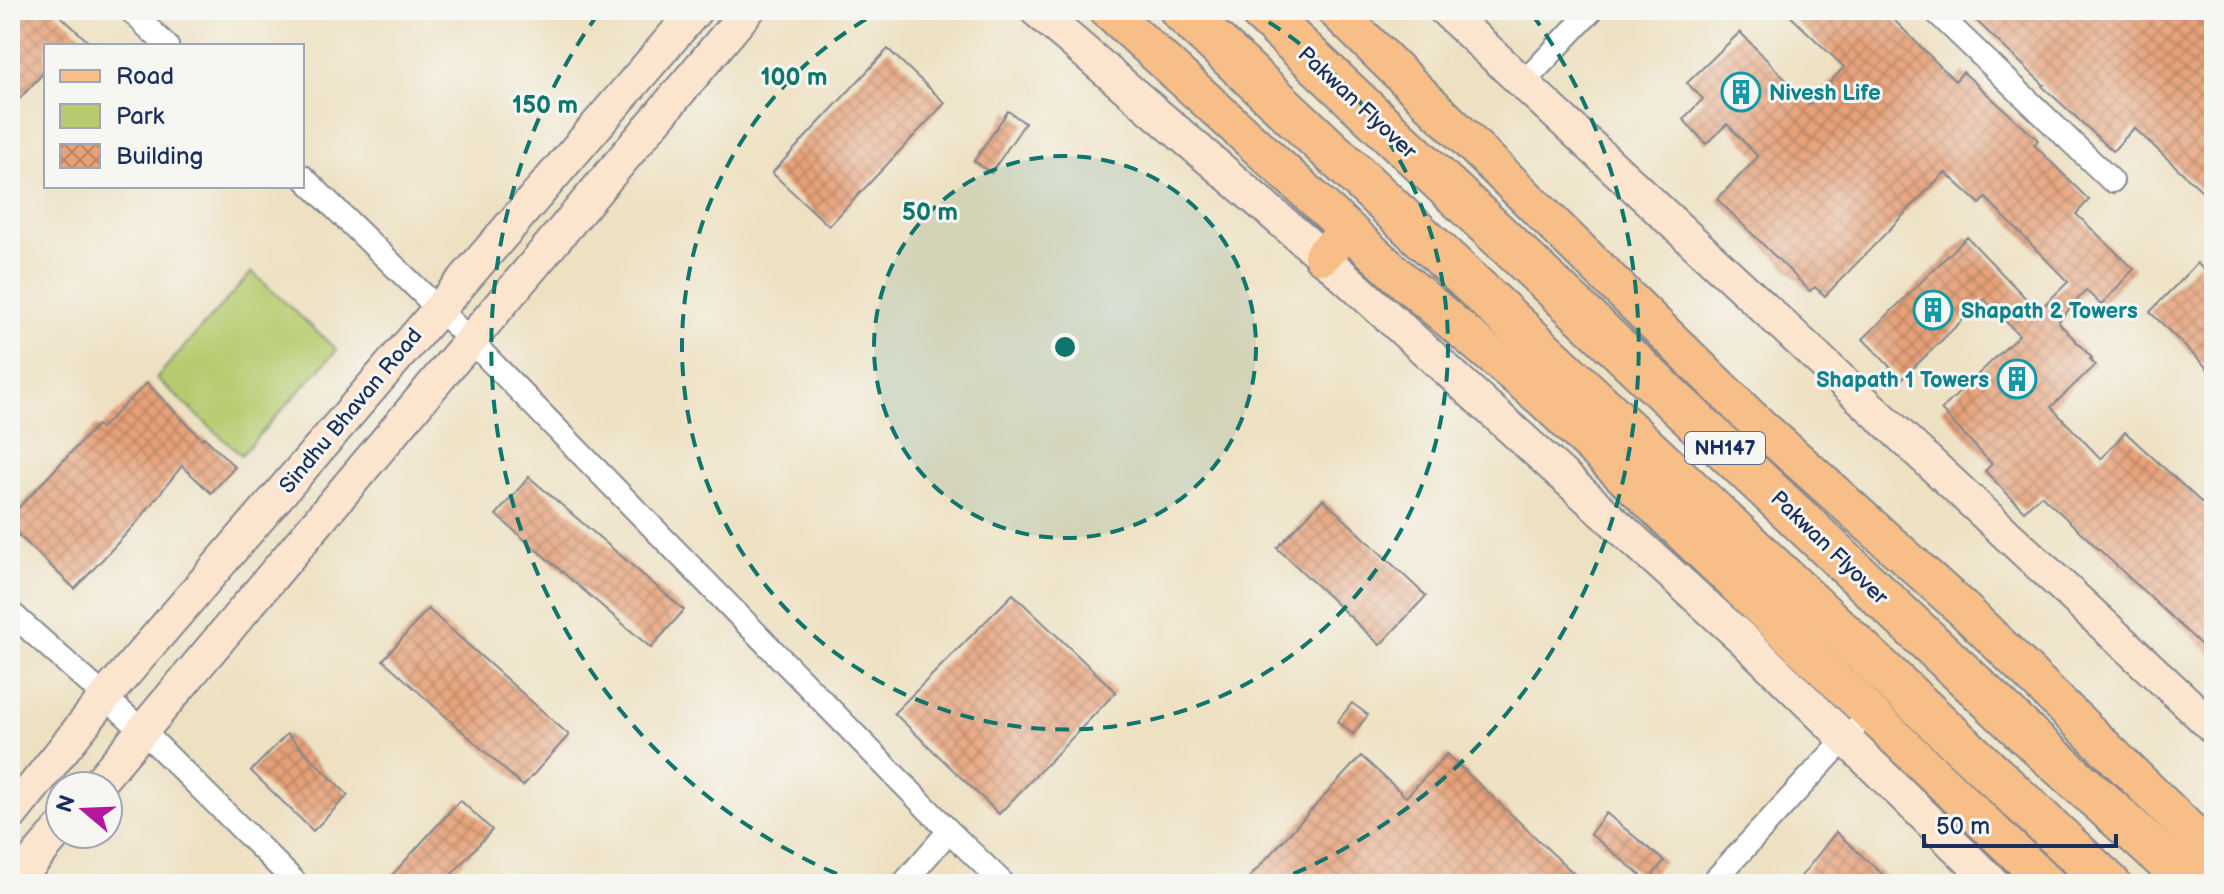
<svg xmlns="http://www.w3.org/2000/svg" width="2224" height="894" font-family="'Balsamiq Sans',sans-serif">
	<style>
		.green { fill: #b7cb6e; stroke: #697d66; stroke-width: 2 }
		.building { fill: url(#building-cross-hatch) }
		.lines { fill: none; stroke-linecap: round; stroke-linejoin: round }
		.street-casing { stroke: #848890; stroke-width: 26 }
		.secondary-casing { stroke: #848890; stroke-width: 36 }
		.primary-casing { stroke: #848890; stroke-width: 40 }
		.highway-casing { stroke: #848890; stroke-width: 46 }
		.street { stroke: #fff; stroke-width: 22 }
		.secondary { stroke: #fce5cf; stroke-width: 32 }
		.primary { stroke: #f7be87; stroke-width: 36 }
		.highway { stroke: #f7be87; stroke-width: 42 }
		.ring { fill: none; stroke: #0f766e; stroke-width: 4; stroke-dasharray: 14 10 }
		.labels { text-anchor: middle; stroke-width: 6; stroke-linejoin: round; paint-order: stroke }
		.shield { fill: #f6f6f2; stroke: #5d6b8a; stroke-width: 2 }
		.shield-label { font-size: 20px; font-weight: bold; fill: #1b2f5e }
		.culture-label { font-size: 22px; font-weight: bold; fill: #0d838f; stroke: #f6f6f2; text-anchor: start }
		.street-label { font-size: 22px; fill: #1b2f5e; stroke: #f6f6f2 }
		.centre { fill: #0f766e; stroke: #f6f6f2; stroke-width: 4 }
		.ring-label { font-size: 24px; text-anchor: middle; font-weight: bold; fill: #0f766e; stroke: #f6f6f2; stroke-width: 6; stroke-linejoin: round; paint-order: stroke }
	</style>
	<defs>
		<pattern id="building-cross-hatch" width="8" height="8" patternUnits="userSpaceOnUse" patternTransform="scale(2)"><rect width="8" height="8" fill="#e7a178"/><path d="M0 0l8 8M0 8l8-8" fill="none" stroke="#ba8466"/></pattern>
	</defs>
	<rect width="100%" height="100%" fill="#f6f6f2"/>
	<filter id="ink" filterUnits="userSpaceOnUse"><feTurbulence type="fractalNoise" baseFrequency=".0125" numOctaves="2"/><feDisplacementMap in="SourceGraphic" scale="16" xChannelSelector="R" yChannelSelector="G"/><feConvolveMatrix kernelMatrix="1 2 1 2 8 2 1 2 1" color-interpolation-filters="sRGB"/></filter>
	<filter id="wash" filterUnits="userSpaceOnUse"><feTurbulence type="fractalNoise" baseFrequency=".006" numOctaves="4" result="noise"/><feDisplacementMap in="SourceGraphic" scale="32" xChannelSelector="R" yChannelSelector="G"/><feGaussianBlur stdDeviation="1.8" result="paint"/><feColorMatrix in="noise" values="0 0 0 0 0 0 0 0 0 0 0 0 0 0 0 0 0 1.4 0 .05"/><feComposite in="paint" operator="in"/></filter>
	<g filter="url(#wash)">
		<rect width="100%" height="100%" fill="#eee1c2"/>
		<path class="green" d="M252 272 337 350 241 455 156 378Z"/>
		<g id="blocks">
			<path class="building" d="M26 10H54L93 46H46V70L10 109V28Z
				M1784 10H1884L1955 81 1963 72 2038 140 2034 145 2089 200 2076 214 2134 269 2101 305 2086 290 2058 322 2092 358 2090 359 2095 365 2051 407 2101 459 2125 432 2214 514V657L2041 495 2024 511 1985 471 1992 464 1941 410 2019 335 1984 299 1902 379 1863 339 1967 237 2038 311 2068 282 1986 198 1980 204 1945 172 1825 296 1815 287 1810 291 1717 199 1758 157 1727 124 1706 144 1683 119 1703 99 1687 83 1740 32 1809 104 1844 67Z
				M1965 10H2214V202L2134 128 2113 151 2042 86 2044 85Z
				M888 49 945 103 829 226 772 173Z
				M1008 111 1025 123 991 173 974 161Z
				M2197 263 2214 280V375L2150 312Z
				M147 383 202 439 204 437 235 467 211 493 182 466 138 521 75 589 10 527V517L97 425 101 428Z
				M529 477 684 610 651 648 496 515Z
				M1323 499 1426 596 1380 645 1277 548Z
				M1013 594 1116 692 999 814 894 713Z
				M428 609 569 735 523 786 383 660Z
				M1352 703 1368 715 1353 734 1337 722Z
				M287 734 348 795 313 831 251 771Z
				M1447 754 1585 884H1243L1361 756 1406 797Z
				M460 800 492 830 443 884H384Z
				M1606 813 1664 861 1648 881 1590 834Z
				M1836 832 1893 884H1795Z"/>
		</g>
	</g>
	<g filter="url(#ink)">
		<use href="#blocks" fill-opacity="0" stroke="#848890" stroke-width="2"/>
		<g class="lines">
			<g class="street-casing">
				<path id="street" d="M130 10 167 46
					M1934 10 2112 181
					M1523 83 1592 10
					M302 176 470 340 949 831 1004 884
					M10 612 143 731 297 884
					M903 884 949 831
					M1711 884 1854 729"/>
			</g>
			<g class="secondary-casing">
				<path id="secondary" d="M1036 10 1315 250 1745 641 1994 884
					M1445 10 2214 728
					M96 786 748 10
					M10 816 105 697 696 10
					M14 884 60 829"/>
			</g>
			<g class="primary-casing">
				<path id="primary" d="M1108 10 1406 283 1545 401 2048 884
					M1335 10 1750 417 1965 611 2214 854
					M1322 256 1349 230"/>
			</g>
			<g class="highway-casing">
				<path id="highway" d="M1181 10 2109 884
					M1260 10 2036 743 2192 884"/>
			</g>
			<use href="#street" class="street"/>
			<use href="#secondary" class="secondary"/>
			<use href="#primary" class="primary"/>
			<use href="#highway" class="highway"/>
		</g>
	</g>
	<circle cx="1065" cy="347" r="191" fill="#0f766e" fill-opacity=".12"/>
	<g class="ring">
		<circle cx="1065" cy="347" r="191"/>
		<path d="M1248 10A383 383 0 1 1 882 10"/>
		<path d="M859 883A574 574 0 0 1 598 14M1532 14A574 574 0 0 1 1271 883"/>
	</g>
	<defs>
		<g id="building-ring" transform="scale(2)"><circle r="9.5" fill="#f6f6f2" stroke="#0f9aa8" stroke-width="1.5"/><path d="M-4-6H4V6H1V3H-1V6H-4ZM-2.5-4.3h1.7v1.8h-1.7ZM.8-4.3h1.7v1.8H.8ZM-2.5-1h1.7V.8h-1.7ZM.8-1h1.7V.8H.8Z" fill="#0f9aa8"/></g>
	</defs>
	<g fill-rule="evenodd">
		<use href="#building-ring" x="1741" y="92"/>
		<use href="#building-ring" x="1933" y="310"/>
		<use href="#building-ring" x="2017" y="379"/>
	</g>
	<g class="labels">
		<rect class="shield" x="1685" y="432" width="80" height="32" rx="6"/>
		<g class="shield-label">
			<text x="1725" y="455">NH147</text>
		</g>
		<g class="culture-label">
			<text x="1769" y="100">Nivesh Life</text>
			<text x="1961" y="318">Shapath 2 Towers</text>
			<text x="1989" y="387" text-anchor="end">Shapath 1 Towers</text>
		</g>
		<g class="street-label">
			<text transform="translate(1358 102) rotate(43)" y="8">Pakwan Flyover</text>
			<text transform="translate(350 410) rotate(-50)" y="8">Sindhu Bhavan Road</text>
			<text transform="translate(1830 547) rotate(44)" y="8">Pakwan Flyover</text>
		</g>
	</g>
	<circle cx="1065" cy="347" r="12" class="centre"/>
	<g class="ring-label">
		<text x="794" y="85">100 m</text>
		<text x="545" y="113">150 m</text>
		<text x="930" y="220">50 m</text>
	</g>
	<rect width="2224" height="894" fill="none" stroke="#f6f6f2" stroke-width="40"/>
	<rect x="44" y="44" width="260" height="144" fill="#f6f6f2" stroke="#9ea6b7" stroke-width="2"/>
	<rect x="60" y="70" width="40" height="12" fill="#f7be87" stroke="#9ea6b7" stroke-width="2"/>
	<text x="116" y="84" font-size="24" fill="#1b2f5e">Road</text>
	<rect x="60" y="104" width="40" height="24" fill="#b7cb6e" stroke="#9ea6b7" stroke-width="2"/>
	<text x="116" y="124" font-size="24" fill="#1b2f5e">Park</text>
	<rect x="60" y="144" width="40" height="24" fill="url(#building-cross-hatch)" stroke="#9ea6b7" stroke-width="2"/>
	<text x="116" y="164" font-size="24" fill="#1b2f5e">Building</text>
	<g transform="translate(84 810) rotate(289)"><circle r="38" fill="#f6f6f2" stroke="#9ea6b7" stroke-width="2"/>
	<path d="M0-6L14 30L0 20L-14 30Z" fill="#b5179e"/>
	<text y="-12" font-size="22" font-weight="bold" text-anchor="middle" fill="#1b2f5e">N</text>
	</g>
	<path d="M1924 834v12h192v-12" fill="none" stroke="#1b2f5e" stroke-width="4"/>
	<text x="1936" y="834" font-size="24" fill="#1b2f5e" stroke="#f6f6f2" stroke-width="6" paint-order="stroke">50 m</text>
</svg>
